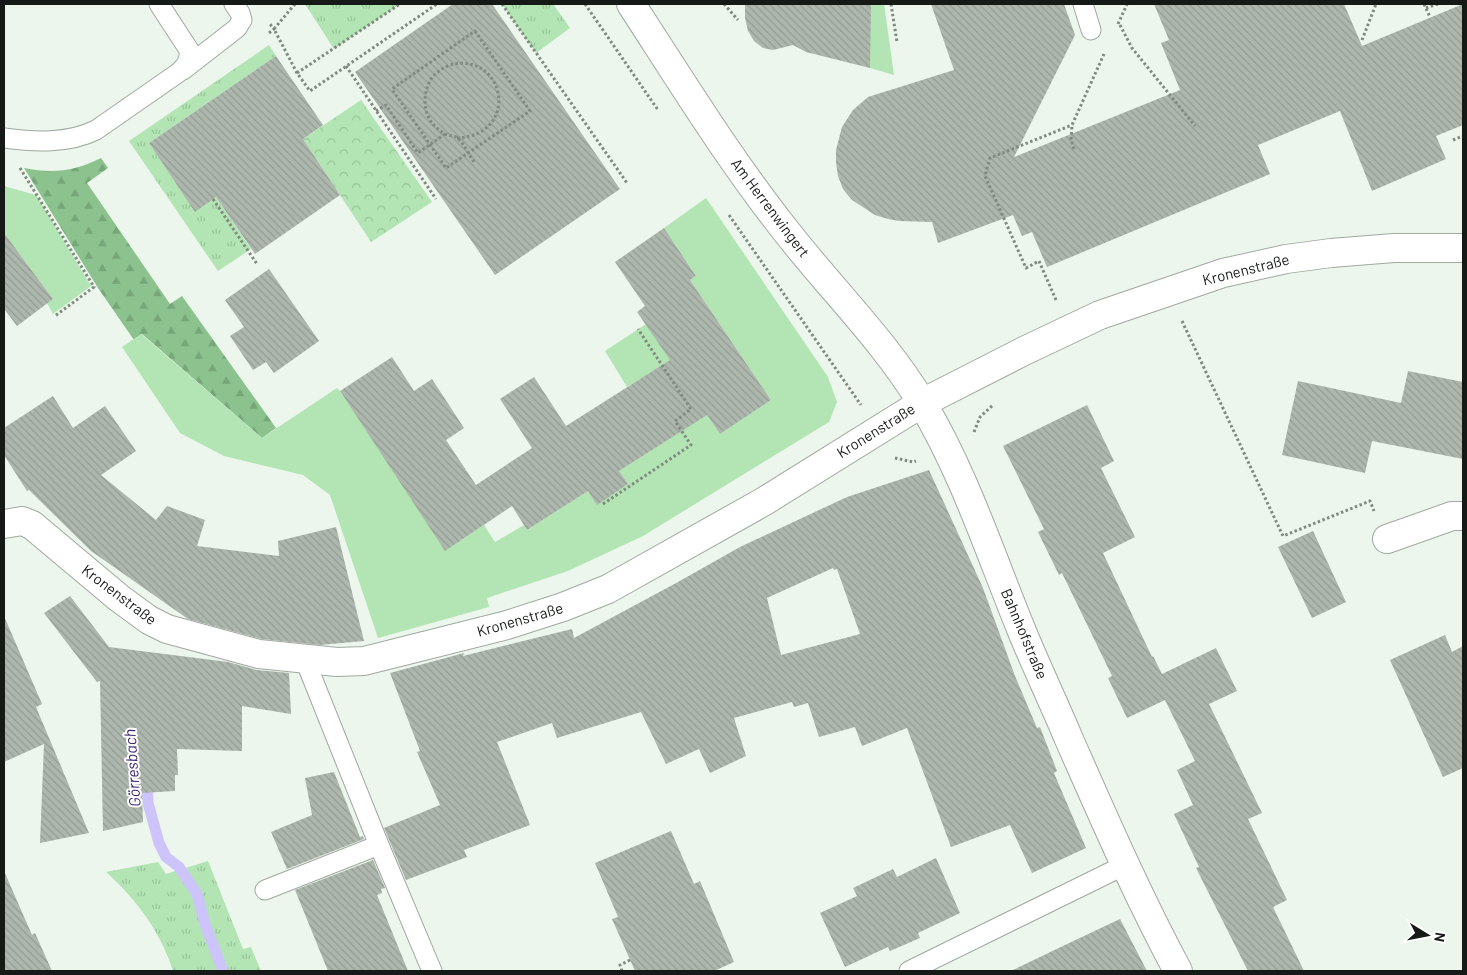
<svg xmlns="http://www.w3.org/2000/svg" width="1467" height="975" font-family="Barlow,sans-serif">
	<style>
		.grass { fill: url(#grass-tufts) }
		.forest { fill: url(#forest-firs) }
		.park { fill: url(#park-crowns) }
		.garden { fill: #b2e5b3 }
		.lines { fill: none; stroke-linecap: round; stroke-linejoin: round }
		.stream { stroke: #cdc4fb; stroke-width: 11 }
		.building { fill: url(#building-back-hatch); fill-rule: evenodd }
		.service-casing { stroke: #9fa99f; stroke-width: 21 }
		.minor-casing { stroke: #9fa99f; stroke-width: 30 }
		.tertiary-casing { stroke: #9fa99f; stroke-width: 30 }
		.path { stroke: #818981; stroke-width: 3; stroke-dasharray: 2.5 2.5; stroke-linecap: butt }
		.service { stroke: #fff; stroke-width: 19 }
		.minor { stroke: #fff; stroke-width: 28 }
		.tertiary { stroke: #fff; stroke-width: 28 }
		.labels { text-anchor: middle; stroke-width: 4; stroke-linejoin: round; paint-order: stroke }
		.street-label { font-size: 15px; fill: #161a16; stroke: #fff }
		.water-label { font-size: 16px; font-style: italic; fill: #3c2673; stroke: #fff }
	</style>
	<defs>
		<pattern id="grass-tufts" width="24" height="20" patternUnits="userSpaceOnUse" patternTransform="scale(1.25)"><rect width="24" height="20" fill="#b2e5b3"/><path d="M3 7l-1-3M5 7V3M7 7l1-3M15 17l-1-3M17 17v-4M19 17l1-3" fill="none" stroke="#98c499"/></pattern>
		<pattern id="forest-firs" width="22" height="20" patternUnits="userSpaceOnUse" patternTransform="scale(1.25)"><rect width="22" height="20" fill="#8bc28d"/><path d="M5 1l3.5 6h-7zM16 11l3.5 6h-7z" fill="#77a679"/></pattern>
		<pattern id="park-crowns" width="20" height="18" patternUnits="userSpaceOnUse" patternTransform="scale(1.25)"><rect width="20" height="18" fill="#b2e5b3"/><path d="M2 6a3 3 0 1 1 6 0M12 15a3 3 0 1 1 6 0" fill="none" stroke="#98c499"/></pattern>
		<pattern id="building-back-hatch" width="6" height="6" patternUnits="userSpaceOnUse" patternTransform="scale(1.25)"><rect width="6" height="6" fill="#adb7ad"/><path d="M-1 5l2 2M0 0l6 6M5-1l2 2" fill="none" stroke="#949d94"/></pattern>
	</defs>
	<rect width="100%" height="100%" fill="#ecf6ec"/>
	<path class="grass" d="M305 4H400L334 49Z
		M502 4H553L570 28 536 53Z
		M269 45 276 56 149 143 195 211 216 197 251 249 218 271 129 141Z
		M208 861 243 949 251 947 261 971H173C161 932 136 899 106 872L158 862 166 874Z"/>
	<path class="forest" d="M101 158 108 168 87 183 170 304 182 296 276 428 262 438 142 334 134 340 98 288 24 168C53 174 75 171 101 158Z"/>
	<path class="park" d="M361 100 432 202 371 242 303 139Z"/>
	<path class="garden" d="M859 4H884L894 75 870 68 853 5Z
		M4 186 36 195 91 286 53 314 47 303 53 299 16 249 4 258Z
		M706 198 828 377 837 402 829 422 643 536 568 571 487 598 489 607 378 638 330 495 303 475 224 456 180 433 122 347 141 334 262 438 337 388 340 391 446 550 484 525 495 542 524 525 527 530 588 491 597 504 628 484 619 471 678 433 642 378 627 387 605 351 646 324 720 434 771 400 690 280 696 276 664 228Z"/>
	<g class="lines">
		<path class="stream" d="M147 778 148 803 159 843 166 857 179 867 197 894 205 924 223 971"/>
	</g>
	<path class="building" d="M453 4H492L620 189 495 275 355 72Z
		M745 4H871L870 68 806 52 793 45 773 50 763 48 754 41 748 31 745 18Z
		M931 4H1064L1075 35 1014 157 1180 90 1161 43 1169 40 1154 4H1344L1362 46 1463 4V125L1436 136 1446 159 1372 191 1340 111 1258 145 1270 174 1047 267 1032 232 1022 236 1013 215 938 243 932 222 899 221 888 219 875 215 852 200 843 189 838 176 836 163V150L842 127 853 110 868 97 954 70Z
		M276 56 323 125 303 139 340 195 255 254 216 197 195 212 149 143Z
		M664 228 696 276 690 280 771 400 720 434 707 415 619 471 628 484 597 505 588 491 527 530 512 506 445 551 340 391 392 357 414 391 432 379 464 428 446 440 476 485 532 448 500 399 534 377 566 426 670 360 637 312 645 306 615 262Z
		M4 233 53 299 17 326 4 309Z
		M269 269 319 341 274 373 266 362 253 370 230 336 244 327 225 300Z
		M1408 371 1463 382V459L1372 441 1365 473 1282 455 1298 381 1401 403Z
		M53 396 73 428 105 406 136 451 101 475 156 520 167 506 205 520 197 546 279 556 278 541 336 527 364 641 320 645 262 639 188 619 91 551 29 490 27 491 4 455V428Z
		M1087 405 1114 461 1101 468 1135 537 1103 553 1152 657 1153 656 1162 674 1216 648 1237 691 1209 704 1262 813 1248 819 1287 900 1273 907 1304 971H1248L1196 868 1199 867 1174 814 1193 805 1177 770 1195 761 1165 700 1127 718 1108 678 1112 676 1062 573 1059 575 1038 532 1044 529 1003 446Z
		M929 470 983 588 1015 676 1037 728 1040 727 1057 771 1054 773 1086 848 1032 873 1010 825 951 847 907 728 862 746 855 727 819 737 808 703 794 707 792 702 734 718 746 756 710 773 699 749 666 764 641 712 557 738 552 723 497 742 530 825 464 850 467 857 406 880 384 828 440 805 417 752 420 751 390 673 464 653 463 656 572 629 574 638 678 582 740 547 847 497ZM833 568 834 570 837 569 860 634 781 655 767 598Z
		M1313 531 1346 602 1312 618 1278 547Z
		M70 596 109 647 228 662 257 670 289 673 291 714 242 706V751L177 749 178 775H175V791L142 793 143 822 103 831 100 681 97 682 44 613Z
		M4 616 42 704 36 707 89 833 40 843 44 744 4 762Z
		M1445 635 1452 652 1463 646V768L1443 777 1390 660Z
		M334 772 360 837 363 836 364 839 287 869 271 832 312 815 305 778Z
		M671 831 694 884 700 881 734 962 714 971H635L612 919 618 917 595 863Z
		M936 858 960 913 918 933 920 938 890 951 888 947 845 967 820 913 857 896 853 888 893 869 897 877Z
		M373 860 385 888 381 889 382 893 377 895 408 971H328L295 890Z
		M4 871 32 935 35 933 52 971H4Z
		M1120 919 1147 971H1011L1065 945Z"/>
	<g class="lines">
		<g class="service-casing">
			<path id="service" d="M1083 4 1091 30
				M183 70 237 28 242 20 240 13 234 4
				M4 138C34 142 68 144 96 130L178 73C186 66 190 61 189 50L159 4
				M305 660 379 845 432 971
				M265 890 379 845
				M909 971 1125 865"/>
		</g>
		<g class="minor-casing">
			<path id="minor" d="M631 4C681 81 729 159 786 231 831 289 884 340 922 403 964 473 990 553 1021 629 1036 666 1053 701 1068 737 1103 816 1137 895 1178 971
				M1387 539 1452 516H1463"/>
		</g>
		<g class="tertiary-casing">
			<path id="tertiary" d="M4 524 22 521 32 525 119 598 149 620 167 629 259 654 337 662 364 661 507 625 563 607 608 589 763 502 922 403 1024 351 1100 315 1223 273 1286 259 1331 253 1394 248H1463"/>
		</g>
		<path class="path" d="M295 4 274 29 297 73 310 91 437 4
			M502 4 627 183
			M585 4 658 110
			M724 4 738 20
			M891 4 897 42
			M1424 4 1430 17
			M1426 8 1438 4
			M1118 24 1127 4
			M1120 25 1132 48 1195 126
			M475 31 530 111 446 168 392 89Z
			M269 33 274 29 269 23
			M1362 40 1376 4
			M346 66 436 199
			M297 73 400 4
			M376 111 386 105 418 153 445 134
			M457 138C520 135 506 55 454 64 445 66 434 73 430 81 424 92 423 107 429 118 432 124 438 130 445 134 448 136 452 135 456 137 463 141 469 155 474 162
			M1453 140 1463 136
			M1074 149 1071 140 1072 125 1104 54
			M20 168 94 287 55 316
			M213 199 257 264
			M729 215 861 405
			M1056 300 1039 261 1026 268 985 176 990 158 1072 125
			M1182 321 1283 536 1370 501 1374 511
			M974 432 980 417 993 405
			M895 458 913 462 916 461
			M603 504 691 445 675 421 691 409 638 329
			M622 971 620 965 630 960"/>
		<use href="#service" class="service"/>
		<use href="#minor" class="minor"/>
		<use href="#tertiary" class="tertiary"/>
	</g>
	<g class="labels">
		<g class="street-label">
			<text transform="translate(770 208) rotate(53)" y="5">Am Herrenwingert</text>
			<text transform="translate(1246 270) rotate(-14)" y="5">Kronenstraße</text>
			<text transform="translate(876 431) rotate(-32)" y="5">Kronenstraße</text>
			<text transform="translate(119 595) rotate(37)" y="5">Kronenstraße</text>
			<text transform="translate(520 620) rotate(-16)" y="5">Kronenstraße</text>
			<text transform="translate(1024 634) rotate(67)" y="5">Bahnhofstraße</text>
		</g>
		<g class="water-label">
			<text transform="translate(132 768) rotate(-94)" y="6">Görresbach</text>
		</g>
	</g>
	<rect width="1467" height="975" fill="none" stroke="#161a16" stroke-width="10"/>
	<g transform="translate(1427 935) rotate(100)" stroke="#ffffff" stroke-width="4" paint-order="stroke">
	<path d="M0-4L9 19L0 12L-9 19Z" fill="#161a16"/>
	<text y="-8" font-size="14" font-weight="bold" text-anchor="middle" fill="#161a16">N</text>
	</g>
</svg>
